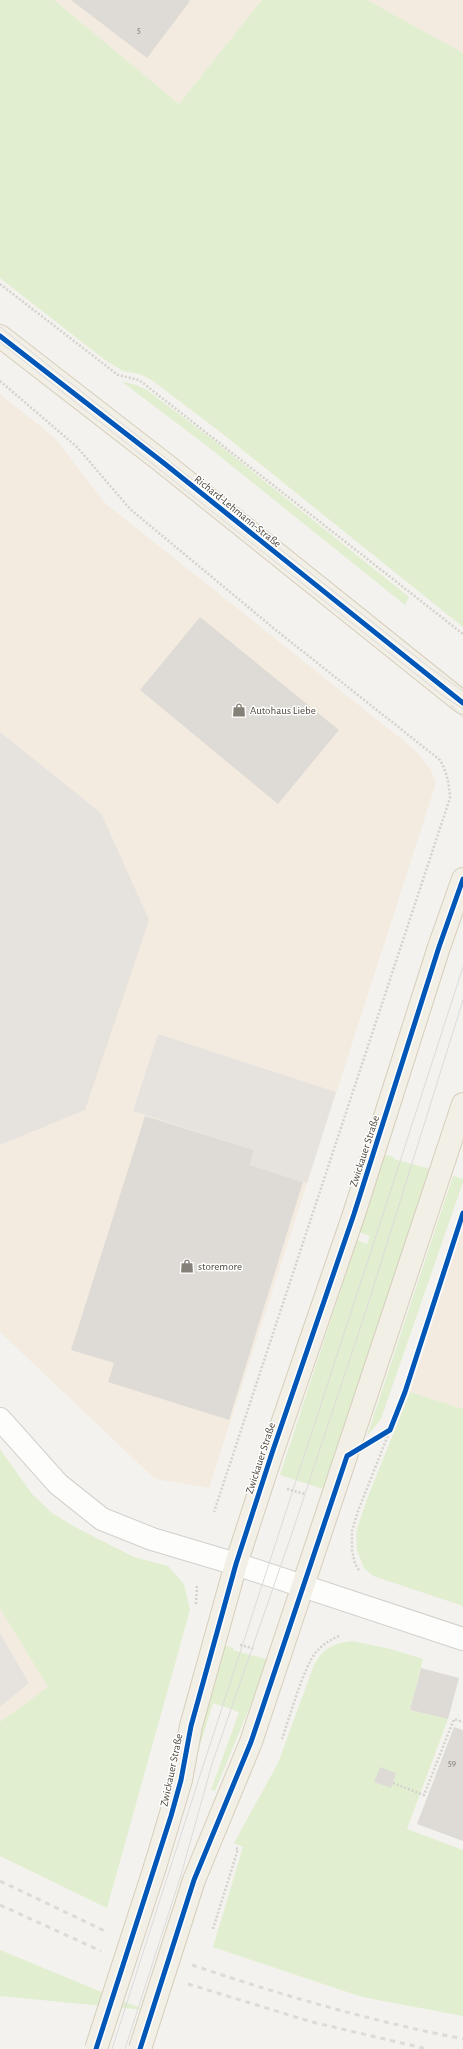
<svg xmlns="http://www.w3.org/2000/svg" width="463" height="2049" font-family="'Alegreya Sans',sans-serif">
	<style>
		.commercial { fill: #f3ebdf }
		.industrial { fill: #e6e2de }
		.green { fill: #e1eecf }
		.parking { fill: #e6e3df }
		.building { fill: #dedbd6 }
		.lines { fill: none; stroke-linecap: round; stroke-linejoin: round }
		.minor-casing { stroke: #d2d0cb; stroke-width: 24 }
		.major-casing { stroke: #d6cebb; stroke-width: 24 }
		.path { stroke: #d3d2cc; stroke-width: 2.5; stroke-dasharray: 2 2; stroke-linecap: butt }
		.minor { stroke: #fdfdfc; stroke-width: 22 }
		.major { stroke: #f2efe6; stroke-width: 22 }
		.tram { stroke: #dbdbda; stroke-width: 1 }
		.rail { stroke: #dbdbda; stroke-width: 3; stroke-dasharray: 5 5; stroke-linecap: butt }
		.major-bridge-casing { stroke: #d6cebb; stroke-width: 24; stroke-linecap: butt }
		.major-bridge { stroke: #f2efe6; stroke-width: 22 }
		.cycleway-casing { stroke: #fff; stroke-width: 8 }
		.cycleway { stroke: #0057b8; stroke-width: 5 }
		.labels { text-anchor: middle; stroke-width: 3; stroke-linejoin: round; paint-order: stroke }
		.number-label { font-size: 9px; fill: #706a61 }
		.street-label { font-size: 11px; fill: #4b4439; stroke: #fff }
		.poi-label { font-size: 11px; fill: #4b4439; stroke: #fff; text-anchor: start }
	</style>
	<rect width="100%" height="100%" fill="#f4f2ee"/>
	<path class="commercial" d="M54 0H262L179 104Z
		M367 0H463V53Z
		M0 394 54 437 106 504 414 749 431 770 436 783 209 1488 155 1479 0 1332V1145L85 1110 101 813 0 732Z
		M463 1227V1409L410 1392Z
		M0 1608 48 1687 0 1722Z"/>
	<path class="industrial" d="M0 732 101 813 149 920 85 1110 0 1145Z"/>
	<path class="green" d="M0 0H54L179 104 262 0H367L463 53V627L219 431 153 381 140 374 123 371 105 360 0 278Z
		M121 381 136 385 147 390 212 439 409 597 405 605 207 446Z
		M384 1154 394 1157V1159L430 1169 326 1490 280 1475 357 1240 367 1244 370 1236 359 1232Z
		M453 1176 463 1179V1182L381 1419 367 1436Z
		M410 1392 463 1409V1606L373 1576 364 1568 357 1550 356 1532 367 1499Z
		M0 1449 32 1494 52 1513 77 1528 134 1557 168 1566 184 1584 190 1610 107 1908 0 1856V1722L48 1687 0 1608Z
		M352 1641 391 1649 423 1659 410 1710 448 1719 407 1829 463 1850V2016L362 1997 213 1947 243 1847 234 1843 278 1763 314 1665C323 1648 334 1643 352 1641Z
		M221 1644 233 1648V1650L269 1660 215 1791 211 1790 239 1712 213 1703 194 1765 196 1738Z
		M0 1950 145 2010 0 1996Z"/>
	<path class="parking" d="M158 1034 336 1092 307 1183 250 1165 254 1150 133 1111Z
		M0 1633 29 1683 0 1707Z"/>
	<path class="building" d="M71 0H188L190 1 147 58Z
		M200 617 339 730 278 804 140 690Z
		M145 1116 254 1150 250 1165 303 1182 229 1420 108 1382 114 1363 71 1350Z
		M421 1668 459 1678 448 1719 410 1710Z
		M454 1727 463 1730V1841L417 1824Z
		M380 1767 396 1773 391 1788 374 1782Z"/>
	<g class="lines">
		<g class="minor-casing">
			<path id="minor" d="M0 1419 58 1484 102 1519 152 1539 236 1564 463 1639"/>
		</g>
		<g class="major-casing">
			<path id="major" d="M0 336 165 464 463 703
				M155 1867 181 1780 191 1726 236 1564 272 1453 354 1214 439 947 463 879
				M194 1880 251 1742 463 1104"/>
		</g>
		<path class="path" d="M0 284 118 375 139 380 463 634
			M0 381 77 447 130 509 277 631 440 760C447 772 449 784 450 798L214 1512
			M287 1489 305 1494
			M359 1570 355 1564 352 1550V1531L358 1511 390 1430
			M196 1604 197 1585
			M240 1645 255 1649
			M282 1739C289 1719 304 1666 316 1652 323 1644 330 1640 339 1636
			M393 1783 424 1795 454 1719 463 1722
			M213 1929 238 1849 235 1848"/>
		<use href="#minor" class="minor"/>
		<use href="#major" class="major"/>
		<path class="tram" d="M0 327 429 667 463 691
			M0 342 388 652 442 695 463 709
			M451 705 463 718
			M112 2049C227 1688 347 1328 463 967
			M125 2049 181 1875 212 1764 290 1539 364 1317 463 1000"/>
		<path class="rail" d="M0 1881 107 1932
			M0 1905 101 1951
			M192 1965C281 1995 371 2021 463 2039
			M188 1984 312 2022 427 2049"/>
		<g class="major-bridge-casing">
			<path id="major-bridge" d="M96 2049 155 1867
				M140 2049 194 1880"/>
		</g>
		<use href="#major-bridge" class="major-bridge"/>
		<g class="cycleway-casing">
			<path id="cycleway" d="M0 336 165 464 463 703
				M96 2049 171 1816 181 1780 191 1726 236 1564 272 1453 354 1214 439 947 463 879
				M140 2049 194 1880 251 1742 347 1456 390 1430 405 1392 463 1213"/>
		</g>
		<use href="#cycleway" class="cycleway"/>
	</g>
	<defs>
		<g id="shop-bare" transform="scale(1.08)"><path d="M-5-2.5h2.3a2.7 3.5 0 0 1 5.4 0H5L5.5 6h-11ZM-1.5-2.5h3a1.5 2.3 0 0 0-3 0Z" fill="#868178" stroke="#fff" stroke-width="2.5" paint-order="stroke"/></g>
	</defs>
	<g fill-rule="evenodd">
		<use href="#shop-bare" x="239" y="710"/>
		<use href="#shop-bare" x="187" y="1266"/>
	</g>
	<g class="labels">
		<g class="number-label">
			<text x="139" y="33">5</text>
			<text x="452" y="1766">59</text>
		</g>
		<g class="street-label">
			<text transform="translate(238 511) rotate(39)" y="4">Richard-Lehmann-Straße</text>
			<text transform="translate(364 1151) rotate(-72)" y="4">Zwickauer Straße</text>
			<text transform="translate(260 1458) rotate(-72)" y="4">Zwickauer Straße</text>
			<text transform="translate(171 1770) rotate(-78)" y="4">Zwickauer Straße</text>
		</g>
		<g class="poi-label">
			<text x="250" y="714">Autohaus Liebe</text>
			<text x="198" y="1270">storemore</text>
		</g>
	</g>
</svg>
